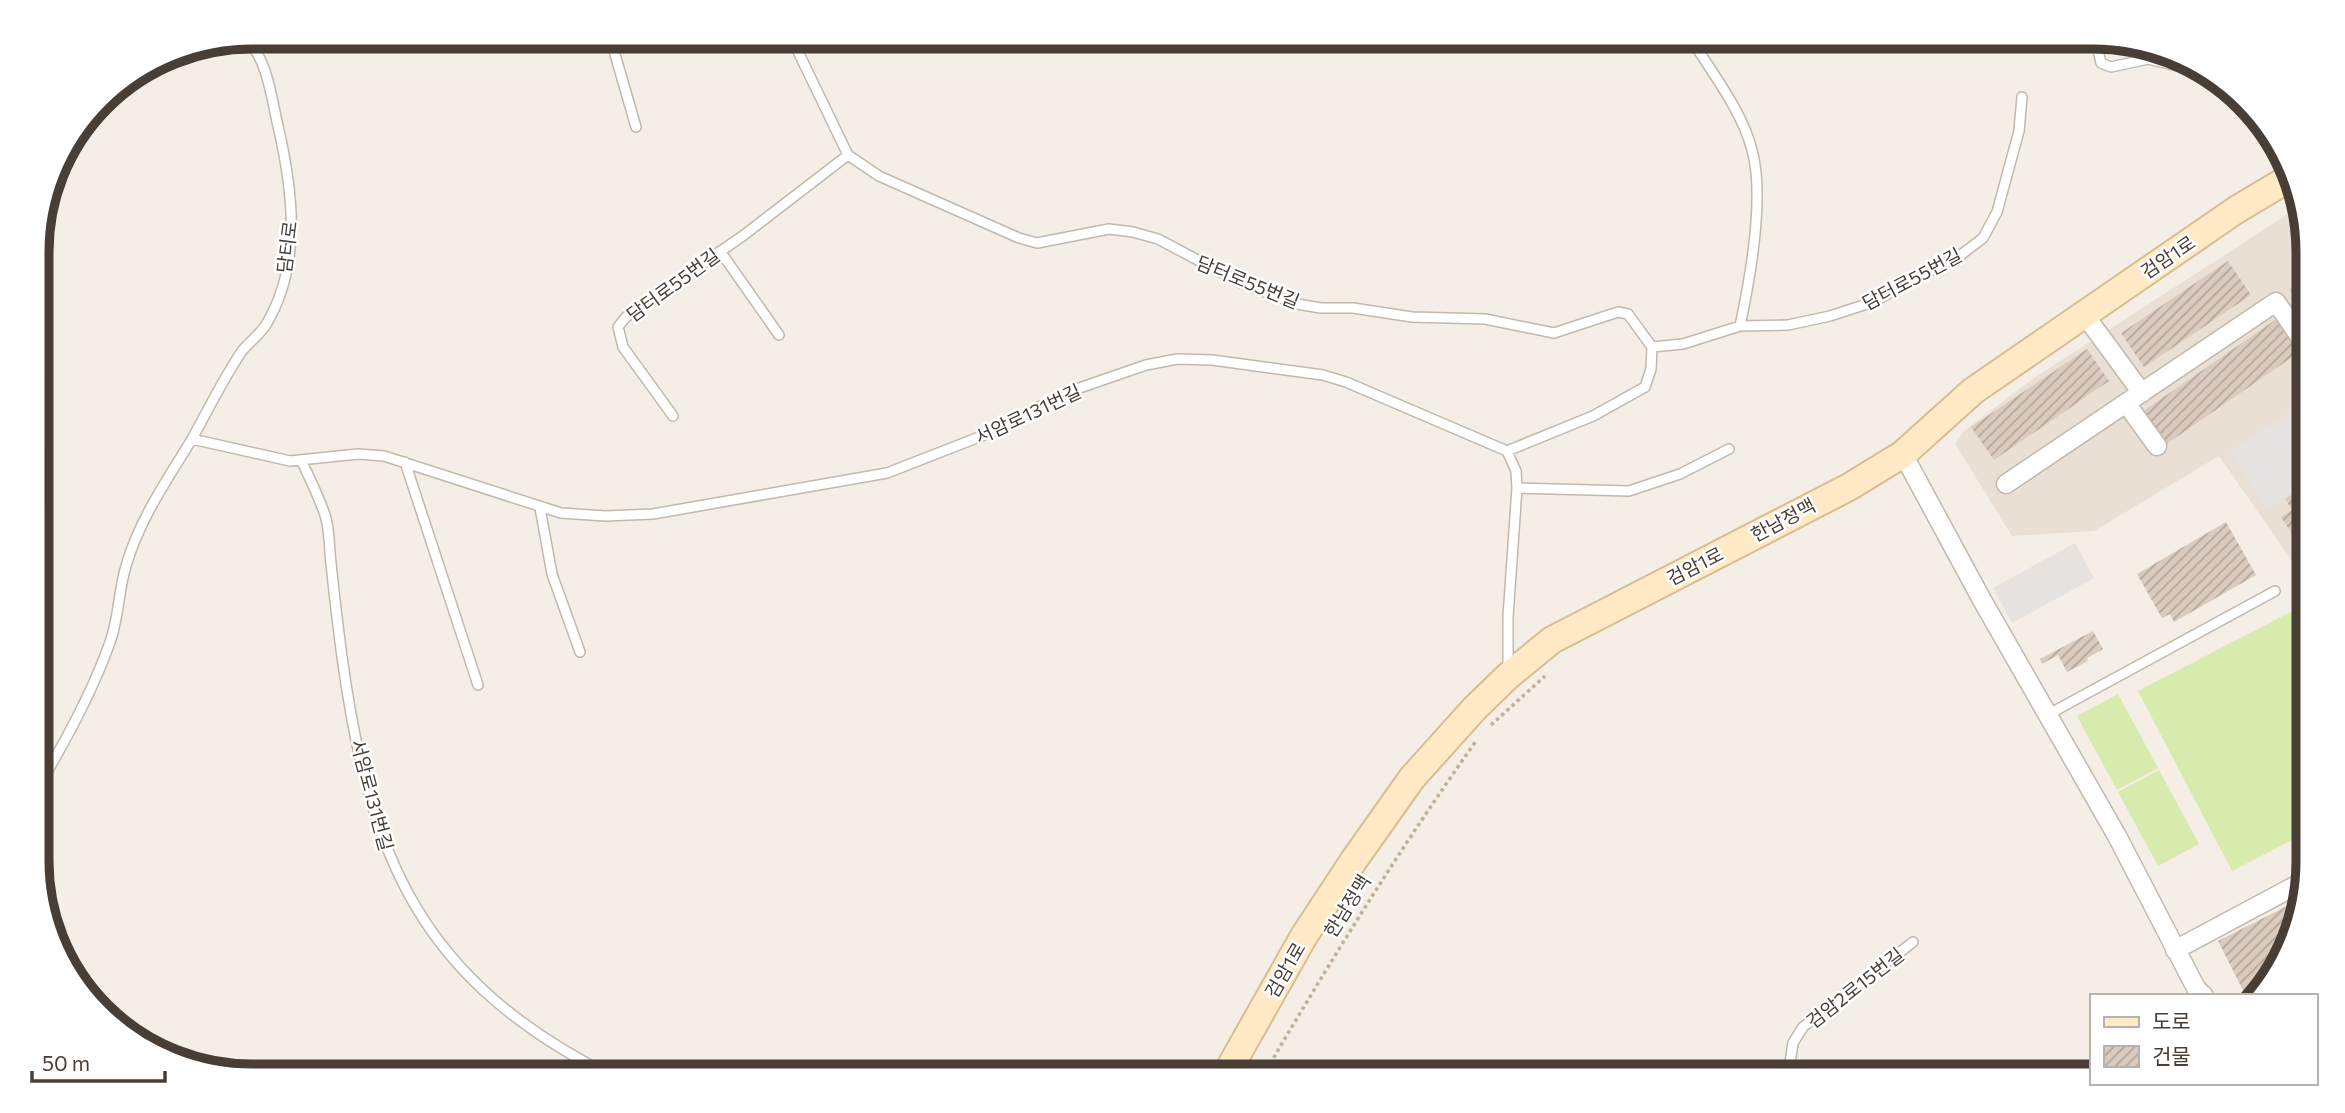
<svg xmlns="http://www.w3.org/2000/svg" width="2345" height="1113" font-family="Commissioner,'Noto Sans KR',sans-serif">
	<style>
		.residential { fill: #e9dfd4 }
		.grass { fill: #d7ebac }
		.parking { fill: #e5e2df }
		.building { fill: url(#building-hatch) }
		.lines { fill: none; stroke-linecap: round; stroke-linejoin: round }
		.lane-casing { stroke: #c3b8ab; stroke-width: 12 }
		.street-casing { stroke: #c3b8ab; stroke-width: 21 }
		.secondary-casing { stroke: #d8bd93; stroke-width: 30 }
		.path { stroke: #c3af98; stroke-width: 3.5; stroke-dasharray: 3.5 3.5; stroke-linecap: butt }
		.lane { stroke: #fff; stroke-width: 9 }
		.street { stroke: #fff; stroke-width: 18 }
		.secondary { stroke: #ffeac5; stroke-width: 26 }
		.labels { text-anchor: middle; stroke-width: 5; stroke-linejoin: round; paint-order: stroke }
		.street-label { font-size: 19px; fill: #483e35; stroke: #fff }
		.rim { fill: none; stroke: #483e35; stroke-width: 9 }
	</style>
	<defs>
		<pattern id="building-hatch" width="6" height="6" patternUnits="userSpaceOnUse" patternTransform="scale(1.75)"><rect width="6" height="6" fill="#dacbbe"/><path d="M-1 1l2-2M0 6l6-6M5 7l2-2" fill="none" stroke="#b3a69b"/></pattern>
	</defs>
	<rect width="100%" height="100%" fill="#f4eee6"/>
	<path class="residential" d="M2299 207 2306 224 2307 557 2295 565 2219 456 2094 531 2012 536 1955 444 1964 431 2034 378Z"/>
	<path class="grass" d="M2308 603V832L2232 871 2138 691Z
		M2118 694 2158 768 2117 790 2077 716Z
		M2159 770 2199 844 2158 866 2118 792Z"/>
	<path class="parking" d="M2307 401V484L2266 509 2229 451Z
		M2075 543 2094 578 2012 623 1993 588Z"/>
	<path class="building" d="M2228 261 2251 295 2144 367 2121 333Z
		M2307 277V315L2289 289Z
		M2281 316 2304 349 2165 445 2142 412Z
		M2087 349 2109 381 1994 460 1971 427Z
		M2307 484V534L2297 541 2281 517 2292 510 2285 499Z
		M2226 522 2256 575 2174 622 2170 614 2162 618 2137 574Z
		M2093 631 2103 649 2087 658 2088 661 2067 672 2058 655 2042 664 2040 659Z
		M2301 899 2292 944 2264 992 2260 996H2246L2218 941Z"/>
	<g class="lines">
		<g class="lane-casing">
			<path id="lane" d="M610 37 636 127
				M791 37 848 155 879 176 1019 238 1037 243 1109 229 1133 232 1158 239 1241 283 1297 304 1321 308H1353L1412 317 1485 319 1554 333 1618 312 1628 314 1652 347 1683 344 1740 326 1788 325 1830 316 1873 302 1962 254 1983 238 1997 212 2019 131 2022 97
				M1690 37C1711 72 1742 110 1752 150 1765 197 1750 279 1740 326
				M2095 37 2101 63 2111 67 2148 59 2198 71
				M720 251 779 335
				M673 416 623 347 618 327 626 317 744 235 848 155
				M192 439C208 410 223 379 242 351 249 342 261 334 267 323 302 263 293 191 278 126 271 96 268 61 246 38
				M302 462C310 479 319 497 325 515 330 530 329 548 331 563 334 594 338 626 342 657 370 860 421 980 611 1076
				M405 462 478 685
				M1517 488 1629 491 1680 474 1729 449
				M540 508 552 574 580 652
				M1508 669V617L1517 488 1516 471 1507 451 1593 416 1645 387 1651 369 1652 347
				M2049 714 2275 591
				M38 788C65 741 91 695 109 645 119 620 118 592 126 566 139 520 167 480 192 439L290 461 358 454 384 456 561 513 605 516 653 514 887 473 992 432 1065 393 1146 365 1177 359 1212 360 1323 375 1346 382 1507 451
				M1788 1076 1793 1043 1803 1027 1913 942"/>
		</g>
		<g class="street-casing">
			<path id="street" d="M2084 314 2142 393
				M2126 403 2157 446
				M1903 454 1982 600 2117 836 2196 988 2204 996
				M2006 484 2276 302 2307 347
				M2175 950 2304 881"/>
		</g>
		<g class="secondary-casing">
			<path id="secondary" d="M1225 1076 1304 936 1354 860 1412 778 1475 708 1508 676 1552 640 1849 487 1903 454 1973 391 2236 210 2288 179"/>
		</g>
		<path class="path" d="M1491 725 1545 676
			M1263 1076C1330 961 1399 850 1476 741"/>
		<use href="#lane" class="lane"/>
		<use href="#street" class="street"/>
		<use href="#secondary" class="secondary"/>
	</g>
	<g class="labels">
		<g class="street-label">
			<text transform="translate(287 247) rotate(-83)" y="7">담터로</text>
			<text transform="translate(2168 257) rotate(-34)" y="7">검암1로</text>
			<text transform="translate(1912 279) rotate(-28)" y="7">담터로55번길</text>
			<text transform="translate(1248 282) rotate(22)" y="7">담터로55번길</text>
			<text transform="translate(673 285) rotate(-36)" y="7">담터로55번길</text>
			<text transform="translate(1028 414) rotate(-25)" y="7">서암로131번길</text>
			<text transform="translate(1783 520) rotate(-28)" y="7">한남정맥</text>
			<text transform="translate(1695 566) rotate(-27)" y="7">검암1로</text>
			<text transform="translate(372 795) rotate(75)" y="7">서암로131번길</text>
			<text transform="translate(1347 906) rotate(-58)" y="7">한남정맥</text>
			<text transform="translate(1285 970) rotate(-60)" y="7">검암1로</text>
			<text transform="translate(1855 988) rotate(-38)" y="7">검암2로15번길</text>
		</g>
	</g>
	<path d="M0 0H2345V1113H0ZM252 49H2093A203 203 0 0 1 2296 252V861A203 203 0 0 1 2093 1064H252A203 203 0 0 1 49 861V252A203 203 0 0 1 252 49Z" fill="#fff" fill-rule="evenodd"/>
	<path class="rim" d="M252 49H2093A203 203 0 0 1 2296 252V861A203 203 0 0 1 2093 1064H252A203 203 0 0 1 49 861V252A203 203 0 0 1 252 49Z"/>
	<rect x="2090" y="994" width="228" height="91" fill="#ffffff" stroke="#b6b2ae" stroke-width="2"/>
	<rect x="2104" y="1017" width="35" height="10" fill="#ffeac5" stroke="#b6b2ae" stroke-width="2"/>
	<text x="2152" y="1029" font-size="21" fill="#483e35">도로</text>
	<rect x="2104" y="1046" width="35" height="21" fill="url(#building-hatch)" stroke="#b6b2ae" stroke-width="2"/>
	<text x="2152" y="1064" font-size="21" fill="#483e35">건물</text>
	<path d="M32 1071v10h133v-10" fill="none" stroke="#483e35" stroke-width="3.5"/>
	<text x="42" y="1071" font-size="21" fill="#483e35" stroke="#ffffff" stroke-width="5" paint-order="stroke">50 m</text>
</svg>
